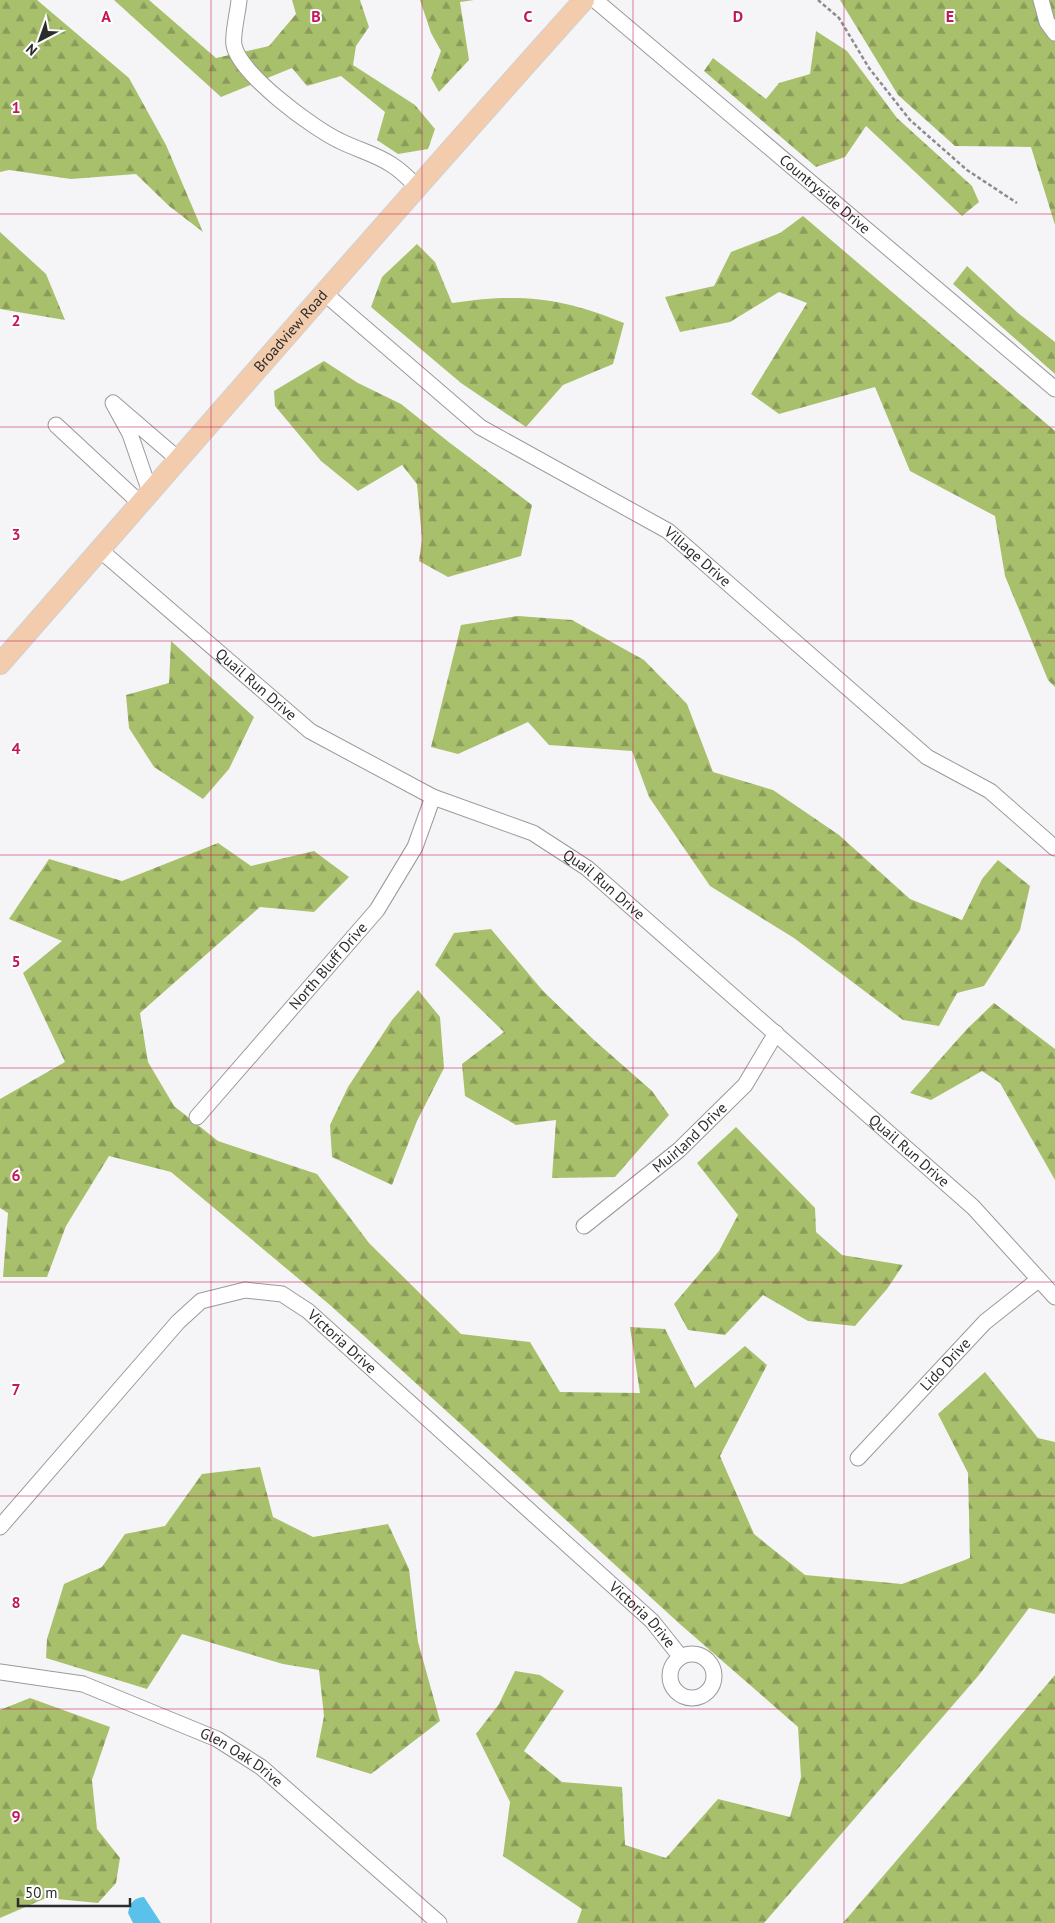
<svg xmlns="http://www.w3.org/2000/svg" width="1055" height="1923" font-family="'PT Sans',sans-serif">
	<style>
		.forest { fill: url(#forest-firs) }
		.water { fill: #59c1ea }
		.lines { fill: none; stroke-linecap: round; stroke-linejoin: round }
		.minor-casing { stroke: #9a9a9c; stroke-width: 17 }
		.major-casing { stroke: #d1d1d1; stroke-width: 22 }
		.path { stroke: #8c8c8e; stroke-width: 2.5; stroke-dasharray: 4 2.5; stroke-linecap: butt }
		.minor { stroke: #fff; stroke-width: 15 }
		.major { stroke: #f2ccac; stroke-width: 20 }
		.grid { fill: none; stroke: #c2185b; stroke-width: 1; stroke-opacity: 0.55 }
		.labels { text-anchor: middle; stroke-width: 4; stroke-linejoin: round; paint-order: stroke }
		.street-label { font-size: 15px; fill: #2c2c2d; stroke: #fff }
		.grid-label { font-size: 16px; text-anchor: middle; font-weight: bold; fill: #c2185b; stroke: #fff; stroke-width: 4; stroke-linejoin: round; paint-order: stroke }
	</style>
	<defs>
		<pattern id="forest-firs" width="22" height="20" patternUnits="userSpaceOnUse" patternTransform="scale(1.25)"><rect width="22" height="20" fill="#a8c06c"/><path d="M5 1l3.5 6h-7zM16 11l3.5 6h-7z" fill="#899c59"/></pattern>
	</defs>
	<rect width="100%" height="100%" fill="#f5f5f7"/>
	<path class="forest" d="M0 0H37L129 78 166 145 203 232 169 206 136 174 71 179 9 170 0 172Z
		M114 0H149L216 58 269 46 296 14 292 0H360L369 27 356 46 353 65 415 105 435 129 428 149 398 154 377 140 385 112 341 76 307 86 292 68 221 97Z
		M420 0H474L460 2 469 60 439 92 431 78 441 51 431 33Z
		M840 0H1055V225L1031 147 955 146 898 95Z
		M816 31 847 51 897 118 972 186 979 202 962 216 866 126 845 157 816 167 704 71 713 58 766 99 779 83 810 74Z
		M803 216 1055 431V687L1048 680 1005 576 995 516 910 471 875 387 779 414 751 394 807 303 779 292 730 322 680 332 665 297 714 286 731 252 780 233Z
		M0 232 46 274 65 320 0 309Z
		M417 244 435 262 452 303C519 293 561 297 624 323L613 364 563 385 526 427 461 383 371 307 382 277Z
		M967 266 1018 313 1055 342V374L953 284Z
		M324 361 358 383 401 404 450 443 532 505 521 556 448 577 419 561 422 539 417 484 402 465 358 491 321 461 275 406 274 391Z
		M518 616 572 620 644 660 687 704 713 772 773 790 839 835 910 899 962 920 982 879 998 860 1030 886 1020 930 984 986 957 993 939 1026 903 1020 794 938 710 886 649 797 632 751 549 745 528 722 458 754 431 747 461 625Z
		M171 641 254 717 229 769 203 799 154 767 129 728 126 695 169 683Z
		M218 843 251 866 314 851 349 877 314 912 260 907 140 1013 148 1062 174 1106 218 1141 317 1174 369 1243 461 1334 530 1342 560 1392 640 1393 630 1327 665 1329 695 1388 745 1346 767 1365 720 1456 754 1534 805 1575 902 1584 970 1558 968 1473 938 1414 985 1372 1038 1438 1055 1442V1614L1029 1608 979 1675 764 1923H577L582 1909 503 1856 510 1802 476 1734 499 1704 515 1671 540 1675 564 1691 524 1751 562 1782 622 1787 625 1845 666 1858 718 1799 790 1817 801 1777 798 1727 681 1625 330 1305 171 1172 109 1156 66 1226 47 1277H3L8 1213 0 1208V1099L65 1062 23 973 62 941 9 919 49 859 122 881Z
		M491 929 543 991 594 1040 652 1091 669 1115 615 1177 552 1178 556 1120 516 1125 465 1096 462 1064 504 1032 435 965 454 933Z
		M418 990 440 1017 444 1068 417 1121 392 1185 332 1157 330 1125 348 1087 392 1020Z
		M994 1003 1055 1049V1180L1000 1083 982 1071 931 1100 910 1093 967 1029Z
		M736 1127 815 1208 816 1232 842 1255 903 1265 887 1289 855 1326 808 1321 763 1295 725 1335 688 1330 674 1304 719 1251 738 1215 697 1163Z
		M260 1467 273 1517 313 1537 388 1524 409 1569 418 1642 440 1721 371 1774 316 1757 324 1716 319 1670 283 1664 182 1634 147 1689 46 1658 47 1639 64 1584 102 1567 125 1534 165 1526 202 1474Z
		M1055 1675V1923H843L1032 1702Z
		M30 1698 110 1727 92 1780 97 1829 120 1858 116 1883 98 1903 46 1898 0 1918V1710Z"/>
	<path class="water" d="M144 1897 161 1923H133L128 1913C130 1903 133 1898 144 1897Z"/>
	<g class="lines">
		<g class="minor-casing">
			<g id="minor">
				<path d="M239 0C238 12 232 35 234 45 239 74 314 129 340 141 358 150 376 154 392 165 402 171 410 180 418 188"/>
				<path id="s1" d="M595 0 1055 389"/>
				<path d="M1041 0 1047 22 1055 33"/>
				<path id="s2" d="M323 292 480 427 668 531 927 757 990 791 1055 848"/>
				<path d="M56 425 140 503"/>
				<path d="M150 492 130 434 113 403 178 459"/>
				<path id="s3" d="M100 550 310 731 433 797 533 833 587 868 973 1207 1055 1297"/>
				<path id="s4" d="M197 1117 377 910 415 847 433 797"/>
				<path id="s5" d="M584 1226 679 1150 745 1085 776 1033"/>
				<path id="s6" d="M858 1458 985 1322 1038 1280"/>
				<path id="s7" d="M0 1527 178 1322 201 1301 245 1290 282 1294 308 1311 652 1621 680 1656"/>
				<circle cx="692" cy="1676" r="22"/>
				<path id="s8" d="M0 1672 83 1684 217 1739 261 1767 439 1923"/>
			</g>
		</g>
		<g class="major-casing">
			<g id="major">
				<path id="s9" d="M0 664C194 442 387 219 584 0"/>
			</g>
		</g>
		<path class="path" d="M818 0 839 18 869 68 910 120 967 170 1017 203"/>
		<use href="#minor" class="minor"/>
		<use href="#major" class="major"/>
	</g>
	<path class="grid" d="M211 0V1923M422 0V1923M633 0V1923M844 0V1923M0 214H1055M0 427H1055M0 641H1055M0 855H1055M0 1068H1055M0 1282H1055M0 1496H1055M0 1709H1055"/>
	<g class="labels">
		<g class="street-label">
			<text dy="5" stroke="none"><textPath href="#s1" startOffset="301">Countryside Drive</textPath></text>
			<text dy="5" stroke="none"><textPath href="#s9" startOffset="442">Broadview Road</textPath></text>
			<text dy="5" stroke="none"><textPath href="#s2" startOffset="461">Village Drive</textPath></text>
			<text dy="5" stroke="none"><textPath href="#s3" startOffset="206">Quail Run Drive</textPath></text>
			<text dy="5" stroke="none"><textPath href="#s3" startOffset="611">Quail Run Drive</textPath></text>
			<text dy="5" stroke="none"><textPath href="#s4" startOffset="200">North Bluff Drive</textPath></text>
			<text dy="5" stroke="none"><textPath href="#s5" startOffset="138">Muirland Drive</textPath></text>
			<text dy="5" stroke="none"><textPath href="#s3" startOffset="1016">Quail Run Drive</textPath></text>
			<text dy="5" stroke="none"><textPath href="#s7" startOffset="462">Victoria Drive</textPath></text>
			<text dy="5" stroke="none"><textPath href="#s6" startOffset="128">Lido Drive</textPath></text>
			<text dy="5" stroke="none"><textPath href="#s7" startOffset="868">Victoria Drive</textPath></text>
			<text dy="5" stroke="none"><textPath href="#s8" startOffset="259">Glen Oak Drive</textPath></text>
		</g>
	</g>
	<g class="grid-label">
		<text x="106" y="22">A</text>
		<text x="316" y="22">B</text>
		<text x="528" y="22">C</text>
		<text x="738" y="22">D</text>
		<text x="950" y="22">E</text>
		<text x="16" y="113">1</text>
		<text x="16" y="326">2</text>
		<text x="16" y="540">3</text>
		<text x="16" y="754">4</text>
		<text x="16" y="967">5</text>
		<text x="16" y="1181">6</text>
		<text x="16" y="1395">7</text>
		<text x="16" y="1608">8</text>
		<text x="16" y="1822">9</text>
	</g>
	<g transform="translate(40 40) rotate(221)" stroke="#ffffff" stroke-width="4" paint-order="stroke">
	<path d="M0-4L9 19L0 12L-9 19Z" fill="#2c2c2d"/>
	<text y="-8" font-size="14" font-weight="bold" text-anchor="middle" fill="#2c2c2d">N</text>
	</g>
	<path d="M18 1898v8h112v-8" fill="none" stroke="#2c2c2d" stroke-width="2.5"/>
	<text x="25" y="1898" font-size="15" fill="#2c2c2d" stroke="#ffffff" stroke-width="4" paint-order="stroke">50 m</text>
</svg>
